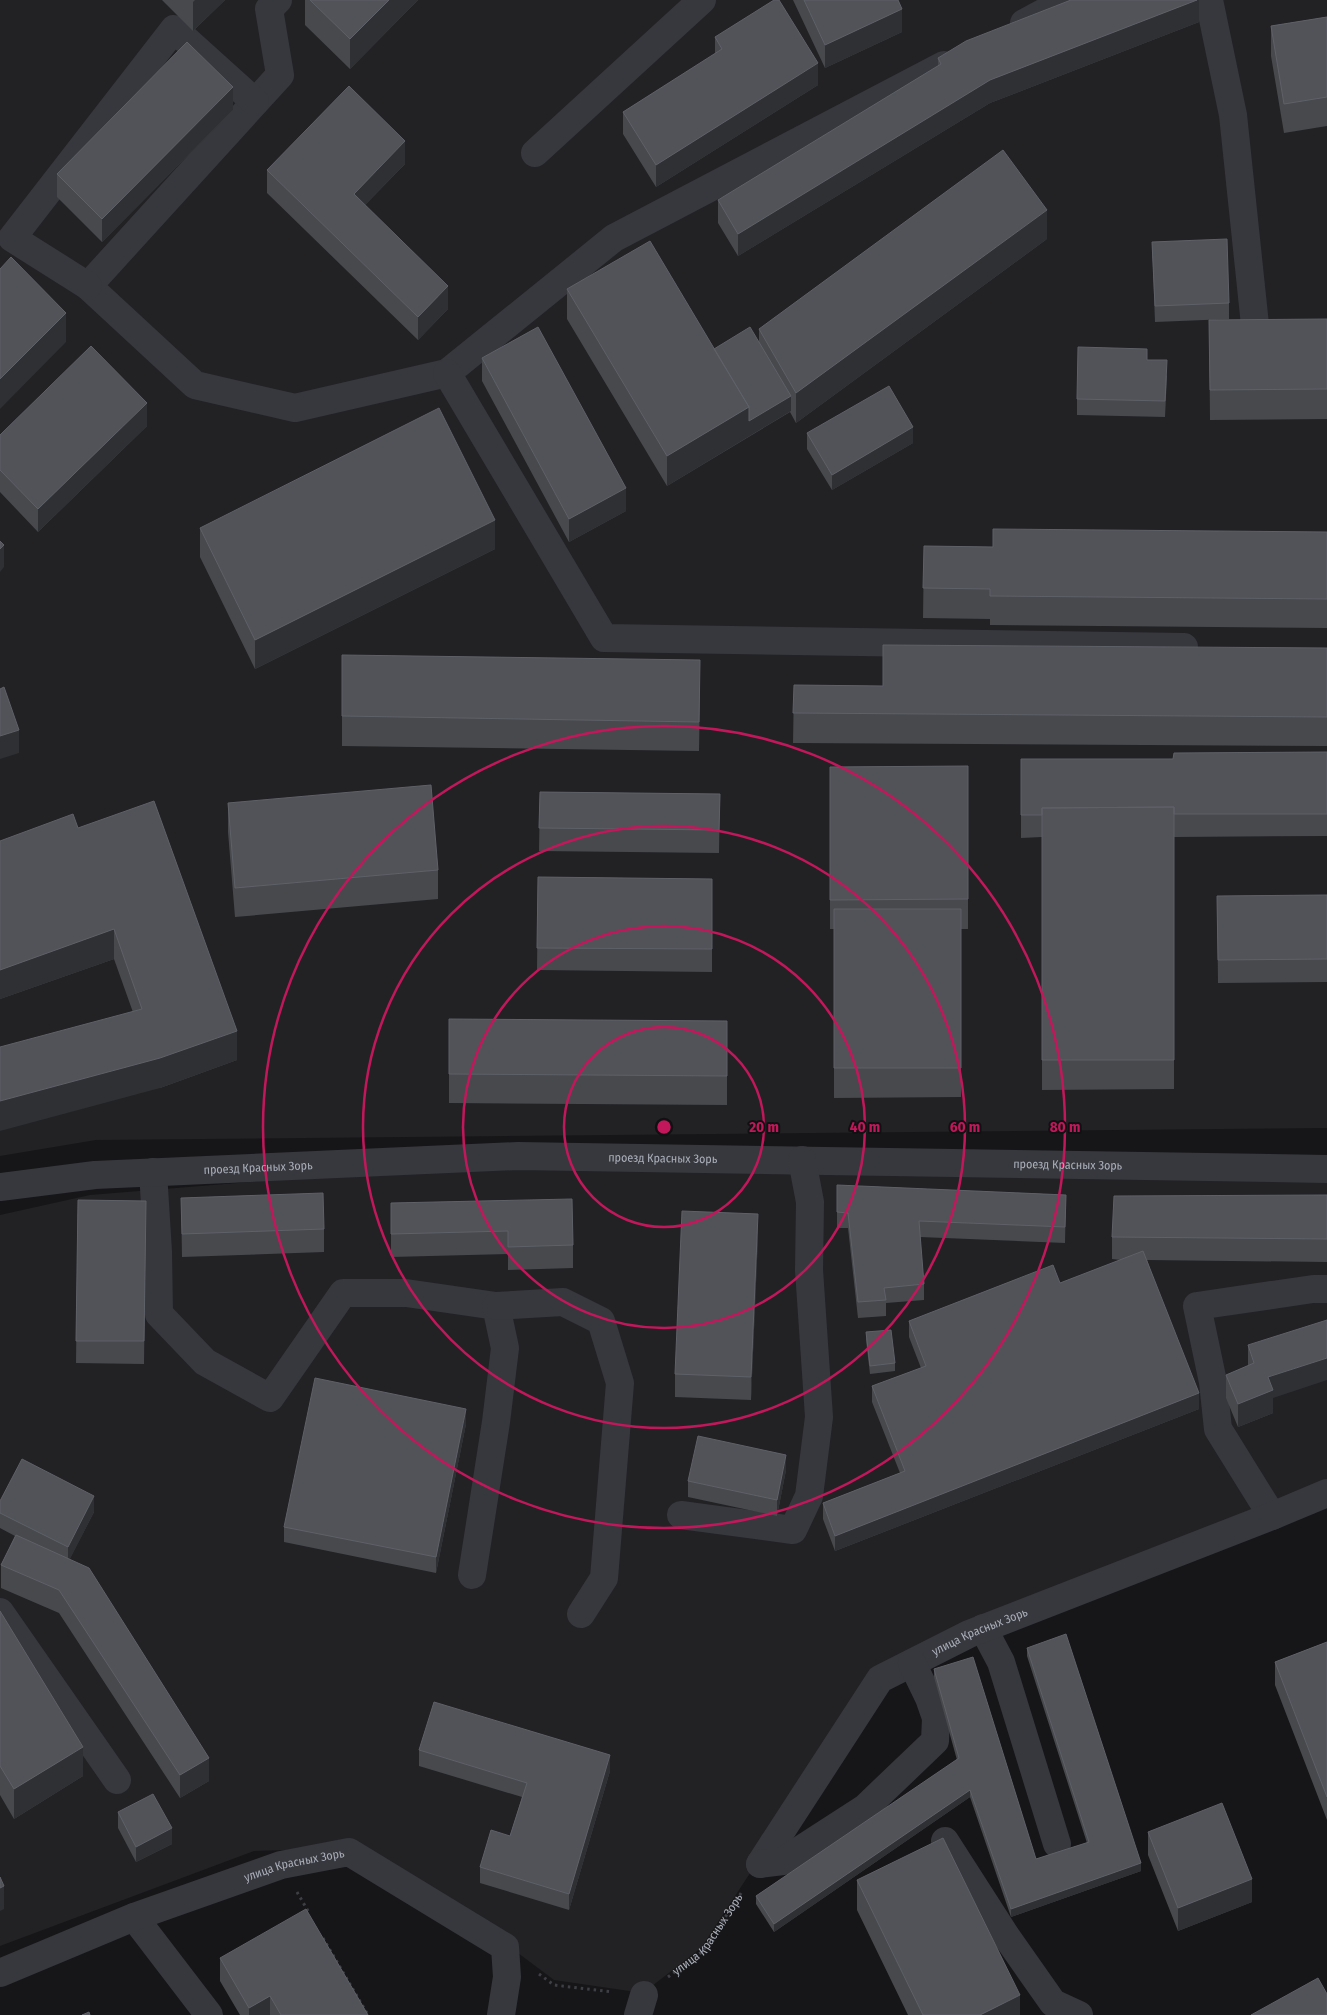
<svg xmlns="http://www.w3.org/2000/svg" width="1327" height="2015" font-family="'Fira Sans Condensed',sans-serif">
	<style>
		.built { fill: #222225 }
		.lines { fill: none; stroke-linecap: round; stroke-linejoin: round }
		.path { stroke: #3d3f44; stroke-width: 3; stroke-dasharray: 2.5 4; stroke-linecap: butt }
		.minor { stroke: #37383d; stroke-width: 28 }
		.wall { fill: #47494d }
		.shaded-wall { fill: #2f3033 }
		.building { fill: #525359; stroke: #5f6168 }
		.ring { fill: none; stroke: #c2185b; stroke-width: 2.5 }
		.labels { text-anchor: middle; stroke-width: 4; stroke-linejoin: round; paint-order: stroke }
		.street-label { font-size: 12px; fill: #a8adb8; stroke: #111113 }
		.centre { fill: #c2185b; stroke: #111113; stroke-width: 2.5 }
		.ring-label { font-size: 15px; text-anchor: middle; font-weight: bold; fill: #c2185b; stroke: #111113; stroke-width: 4; stroke-linejoin: round; paint-order: stroke }
	</style>
	<rect width="100%" height="100%" fill="#161618"/>
	<path class="built" d="M0 0H1327V1128L96 1140 0 1156Z
		M518 1160 1327 1172V1490L879 1676 701 1948 643 1993 554 1980 506 1944 349 1848 254 1851 0 1946V1215L90 1195Z"/>
	<g class="lines">
		<g class="path">
			<path d="M297 1892 308 1911"/>
			<path d="M323 1938 368 2015"/>
			<path d="M539 1974 554 1985 613 1992"/>
			<path id="s1" d="M668 1977 703 1951 743 1890"/>
		</g>
		<g class="minor">
			<path d="M278 0 269 9 280 75 88 286 195 385 295 408 447 373 614 238 944 65"/>
			<path d="M1209 0 1233 115 1257 344"/>
			<path d="M1024 23 1067 0"/>
			<path d="M535 153 702 0"/>
			<path d="M88 286 12 238 174 29 255 102"/>
			<path d="M447 373 604 638 1184 647"/>
			<path d="M153 1172 158 1252 159 1314 205 1362 270 1398 343 1293H406L496 1306 505 1348 496 1422 472 1575"/>
			<path id="s2" d="M0 1187 95 1175 518 1156 1327 1169"/>
			<path d="M496 1306 563 1302 601 1321 620 1383 604 1578 581 1614"/>
			<path d="M681 1515 793 1530 809 1496 819 1417 809 1270 810 1202 802 1160"/>
			<path d="M1272 1516 1218 1429 1213 1382 1197 1306 1313 1289H1327"/>
			<path d="M0 1612 117 1780"/>
			<path d="M983 1628 1001 1662 1057 1844"/>
			<path d="M945 1841 1006 1936 1053 2003 1079 2015"/>
			<path id="s3" d="M760 1864 880 1679 969 1634 1272 1516 1327 1493"/>
			<path d="M760 1864 783 1861 865 1808 935 1741 936 1718 929 1698 912 1663"/>
			<path d="M134 1917 209 2015"/>
			<path id="s4" d="M0 1973 134 1917 281 1865 349 1852 505 1947 507 1977 501 2015"/>
			<path d="M638 2015 644 1995"/>
		</g>
	</g>
	<path class="wall" d="M162 0H225L193 31Z
		M305 0H418L350 69 305 25Z
		M793 0H898L902 32 825 68Z
		M1199 0V22L990 103 738 256 718 223V200L938 66V58Z
		M1327 17V126L1284 133 1271 56V26Z
		M715 37 818 85 656 187 623 134V112L715 54Z
		M233 110 102 242 57 197V174Z
		M405 164 365 205 448 309 418 340 267 193V170Z
		M1047 239 796 423 790 412 667 486 567 319V289L714 349 759 343V329Z
		M1152 242 1229 303V319L1155 322Z
		M1327 319V419L1210 420 1209 320Z
		M482 358 626 511 569 542 482 381Z
		M1147 360 1167 376 1165 417 1077 415V399Z
		M147 426 38 532 0 492V435Z
		M807 433 913 443 832 490 807 449Z
		M200 528 495 549 255 669 200 557Z
		M1327 532V628L990 625V619L923 618 924 546 993 547Z
		M1327 648V746L793 743 794 685 883 686Z
		M700 690 699 751 342 746V716Z
		M1327 752V836L1174 837V1089L1042 1090V837L1021 838V759H1173Z
		M968 766V929H961V1097L834 1098V929H830V767Z
		M540 792 720 794 719 853 539 851Z
		M228 803 438 870V899L235 917 228 832Z
		M78 828 237 1060 160 1088 114 959 0 999V841Z
		M538 877 712 879V972L537 970Z
		M1327 895V982L1218 983 1217 896Z
		M449 1019 727 1021V1105L449 1103Z
		M837 1185 1066 1195 1065 1243 920 1237 924 1284V1300L886 1303V1316L858 1318 848 1228H837Z
		M1327 1195V1262L1147 1260 1199 1409 835 1551 823 1519V1503L900 1473 872 1402V1386L921 1368 909 1337V1321L1060 1283 1121 1260 1112 1259V1237Z
		M181 1198 324 1229V1252L182 1257Z
		M78 1200 146 1201 144 1364 76 1363Z
		M391 1203 573 1245V1268L508 1270V1254L391 1257Z
		M758 1237 751 1400 675 1397V1374Z
		M866 1332 895 1363V1371L870 1374 866 1340Z
		M1248 1345 1273 1398V1413L1238 1427 1226 1398V1375L1248 1366Z
		M466 1424 436 1573 284 1542V1527Z
		M786 1470 777 1516 688 1497V1481Z
		M0 1501 94 1512 69 1560 209 1781 180 1798 59 1613 1 1588V1565L15 1536 0 1528Z
		M0 1611 83 1776 14 1819 0 1795Z
		M1327 1642V1820L1275 1685V1662Z
		M1027 1648 1141 1871 1011 1917 970 1797 774 1932 756 1904V1896L957 1760 934 1677V1669L1036 1859 1087 1843 1027 1656Z
		M419 1750 610 1771 569 1910 480 1883V1867L510 1836 522 1797 419 1766Z
		M118 1812 172 1844 136 1862 118 1828Z
		M1148 1832 1252 1902 1178 1931 1148 1855Z
		M857 1880 1020 2015H908L857 1910Z
		M220 1958 368 2015H240L220 1981Z"/>
	<path class="shaded-wall" d="M195 0H225L193 31V2Z
		M389 0H418L350 69V39Z
		M1197 0H1199V22L990 103 738 256V234L990 80Z
		M902 9V32L825 68V45Z
		M818 63V85L656 187V165Z
		M233 87V110L102 242V219Z
		M405 141V164L354 216V194Z
		M1047 210V239L796 423V393Z
		M448 286V309L418 340V317Z
		M66 313V342L0 409V379Z
		M791 396V411L667 486V456L749 407Z
		M147 403V426L38 532V509Z
		M913 427V443L832 490V475Z
		M626 488V511L569 542V519Z
		M495 520V549L255 669V640Z
		M4 545V567L0 572V549Z
		M700 660V690L699 751V722Z
		M19 730V753L0 759V736Z
		M114 929V959L0 999V970Z
		M237 1031V1060L160 1088 0 1131V1101Z
		M758 1214V1237L751 1400V1377Z
		M1327 1358V1380L1273 1398V1413L1238 1427V1404L1268 1377Z
		M1199 1393V1409L835 1551V1536Z
		M466 1409V1424L436 1573V1557Z
		M786 1455V1470L777 1516V1500Z
		M94 1496V1512L68 1563V1547Z
		M83 1747V1776L14 1819V1789Z
		M610 1755V1771L569 1910V1894Z
		M209 1758V1781L180 1798V1775Z
		M970 1790V1797L774 1932V1924Z
		M172 1828V1844L136 1862V1847Z
		M1141 1863V1871L1011 1917V1909Z
		M1252 1879V1902L1178 1931V1908Z
		M4 1886V1909L0 1911V1888Z
		M1020 1995V2015H980Z
		M270 1996V2015H249V2008Z"/>
	<path class="building" d="M310 0H389L350 39Z
		M774 0H779L818 63 656 165 623 112 722 49 715 37Z
		M804 0H898L902 9 825 45Z
		M1071 0H1197L990 80 738 234 718 200 941 64 938 58 966 41Z
		M1327 17V97L1284 104 1271 26Z
		M187 42 233 87 102 219 57 174Z
		M349 86 405 141 354 194 448 286 418 317 267 170Z
		M1003 150 1047 210 796 393 759 329Z
		M1227 239 1229 303 1155 306 1152 242Z
		M650 241 749 407 667 456 567 289Z
		M11 257 66 313 0 379V269Z
		M1327 319V389L1210 390 1209 320Z
		M538 327 626 488 569 519 482 358Z
		M750 327 791 396 749 421V407L714 349Z
		M91 346 147 403 38 509 0 470V435Z
		M1078 347 1147 349V360H1167L1165 401 1077 399Z
		M889 386 913 427 832 475 807 433Z
		M439 408 495 520 255 640 200 528Z
		M993 529 1327 532V599L990 596V589L923 588 924 546 993 547Z
		M0 541 4 545 0 549Z
		M883 645 1327 648V717L793 713 794 685 883 686Z
		M342 655 700 660 699 722 342 716Z
		M4 687 19 730 0 736V689Z
		M1327 752V814H1174V807L1042 808V815H1021V759H1173L1174 753Z
		M968 766V899L830 900V767Z
		M431 785 438 870 235 888 228 803Z
		M540 792 720 794 719 830 539 828Z
		M154 801 237 1031 160 1058 0 1101V1047L142 1009 114 929 0 970V841L73 814 78 828Z
		M1174 807V1060H1042V808Z
		M538 877 712 879V949L537 948Z
		M1327 895V959L1218 960 1217 896Z
		M834 909H961V1068H834Z
		M449 1019 727 1021V1076L449 1074Z
		M837 1185 1066 1195 1065 1227 919 1221 924 1284 884 1288 886 1300 858 1302 848 1213 837 1212Z
		M323 1193 324 1229 182 1234 181 1198Z
		M1327 1195V1239L1112 1237 1114 1196Z
		M572 1199 573 1245 508 1247V1231L391 1234V1203Z
		M78 1200 146 1201 144 1341H76Z
		M682 1211 758 1214 751 1377 675 1374Z
		M1143 1251 1199 1393 835 1536 823 1503 905 1471 872 1386 926 1366 909 1321 1053 1265 1060 1283Z
		M1327 1320V1358L1268 1377 1273 1390 1238 1404 1226 1375 1254 1363 1248 1345Z
		M891 1330 895 1363 870 1366 866 1332Z
		M315 1378 466 1409 436 1557 284 1527Z
		M698 1436 786 1455 777 1500 688 1481Z
		M22 1459 94 1496 68 1547 0 1513V1501Z
		M16 1535 89 1568 209 1758 180 1775 59 1590 1 1565Z
		M0 1611 83 1747 14 1789 0 1766Z
		M1066 1634 1141 1863 1011 1909 970 1790 774 1924 756 1896 959 1758 934 1669 973 1657 1036 1859 1089 1842 1027 1648Z
		M1327 1642V1797L1275 1662Z
		M434 1702 610 1755 569 1894 480 1867 491 1830 510 1836 527 1783 419 1750Z
		M153 1794 172 1828 136 1847 118 1812Z
		M1222 1803 1252 1879 1178 1908 1148 1832Z
		M943 1838 1020 1995 980 2015H923L857 1880Z
		M0 1877 4 1886 0 1888Z
		M306 1909 368 2015H281L270 1996 249 2008 220 1958Z
		M1318 1978 1327 1994V2015H1251Z
		M89 2012 90 2015H82Z"/>
	<g class="ring">
		<circle cx="664" cy="1127" r="100"/>
		<circle cx="664" cy="1127" r="201"/>
		<circle cx="664" cy="1127" r="301"/>
		<circle cx="664" cy="1127" r="401"/>
	</g>
	<g class="labels">
		<g class="street-label">
			<text dy="4" stroke="none"><textPath href="#s2" startOffset="664">проезд Красных Зорь</textPath></text>
			<text dy="4" stroke="none"><textPath href="#s2" startOffset="1069">проезд Красных Зорь</textPath></text>
			<text dy="4" stroke="none"><textPath href="#s2" startOffset="259">проезд Красных Зорь</textPath></text>
			<text dy="4" stroke="none"><textPath href="#s3" startOffset="331">улица Красных Зорь</textPath></text>
			<text dy="4" stroke="none"><textPath href="#s4" startOffset="314">улица Красных Зорь</textPath></text>
			<text dy="4" stroke="none"><textPath href="#s1" startOffset="59">улица Красных Зорь</textPath></text>
		</g>
	</g>
	<circle cx="664" cy="1127" r="8" class="centre"/>
	<g class="ring-label">
		<text x="764" y="1132">20 m</text>
		<text x="865" y="1132">40 m</text>
		<text x="965" y="1132">60 m</text>
		<text x="1065" y="1132">80 m</text>
	</g>
</svg>
